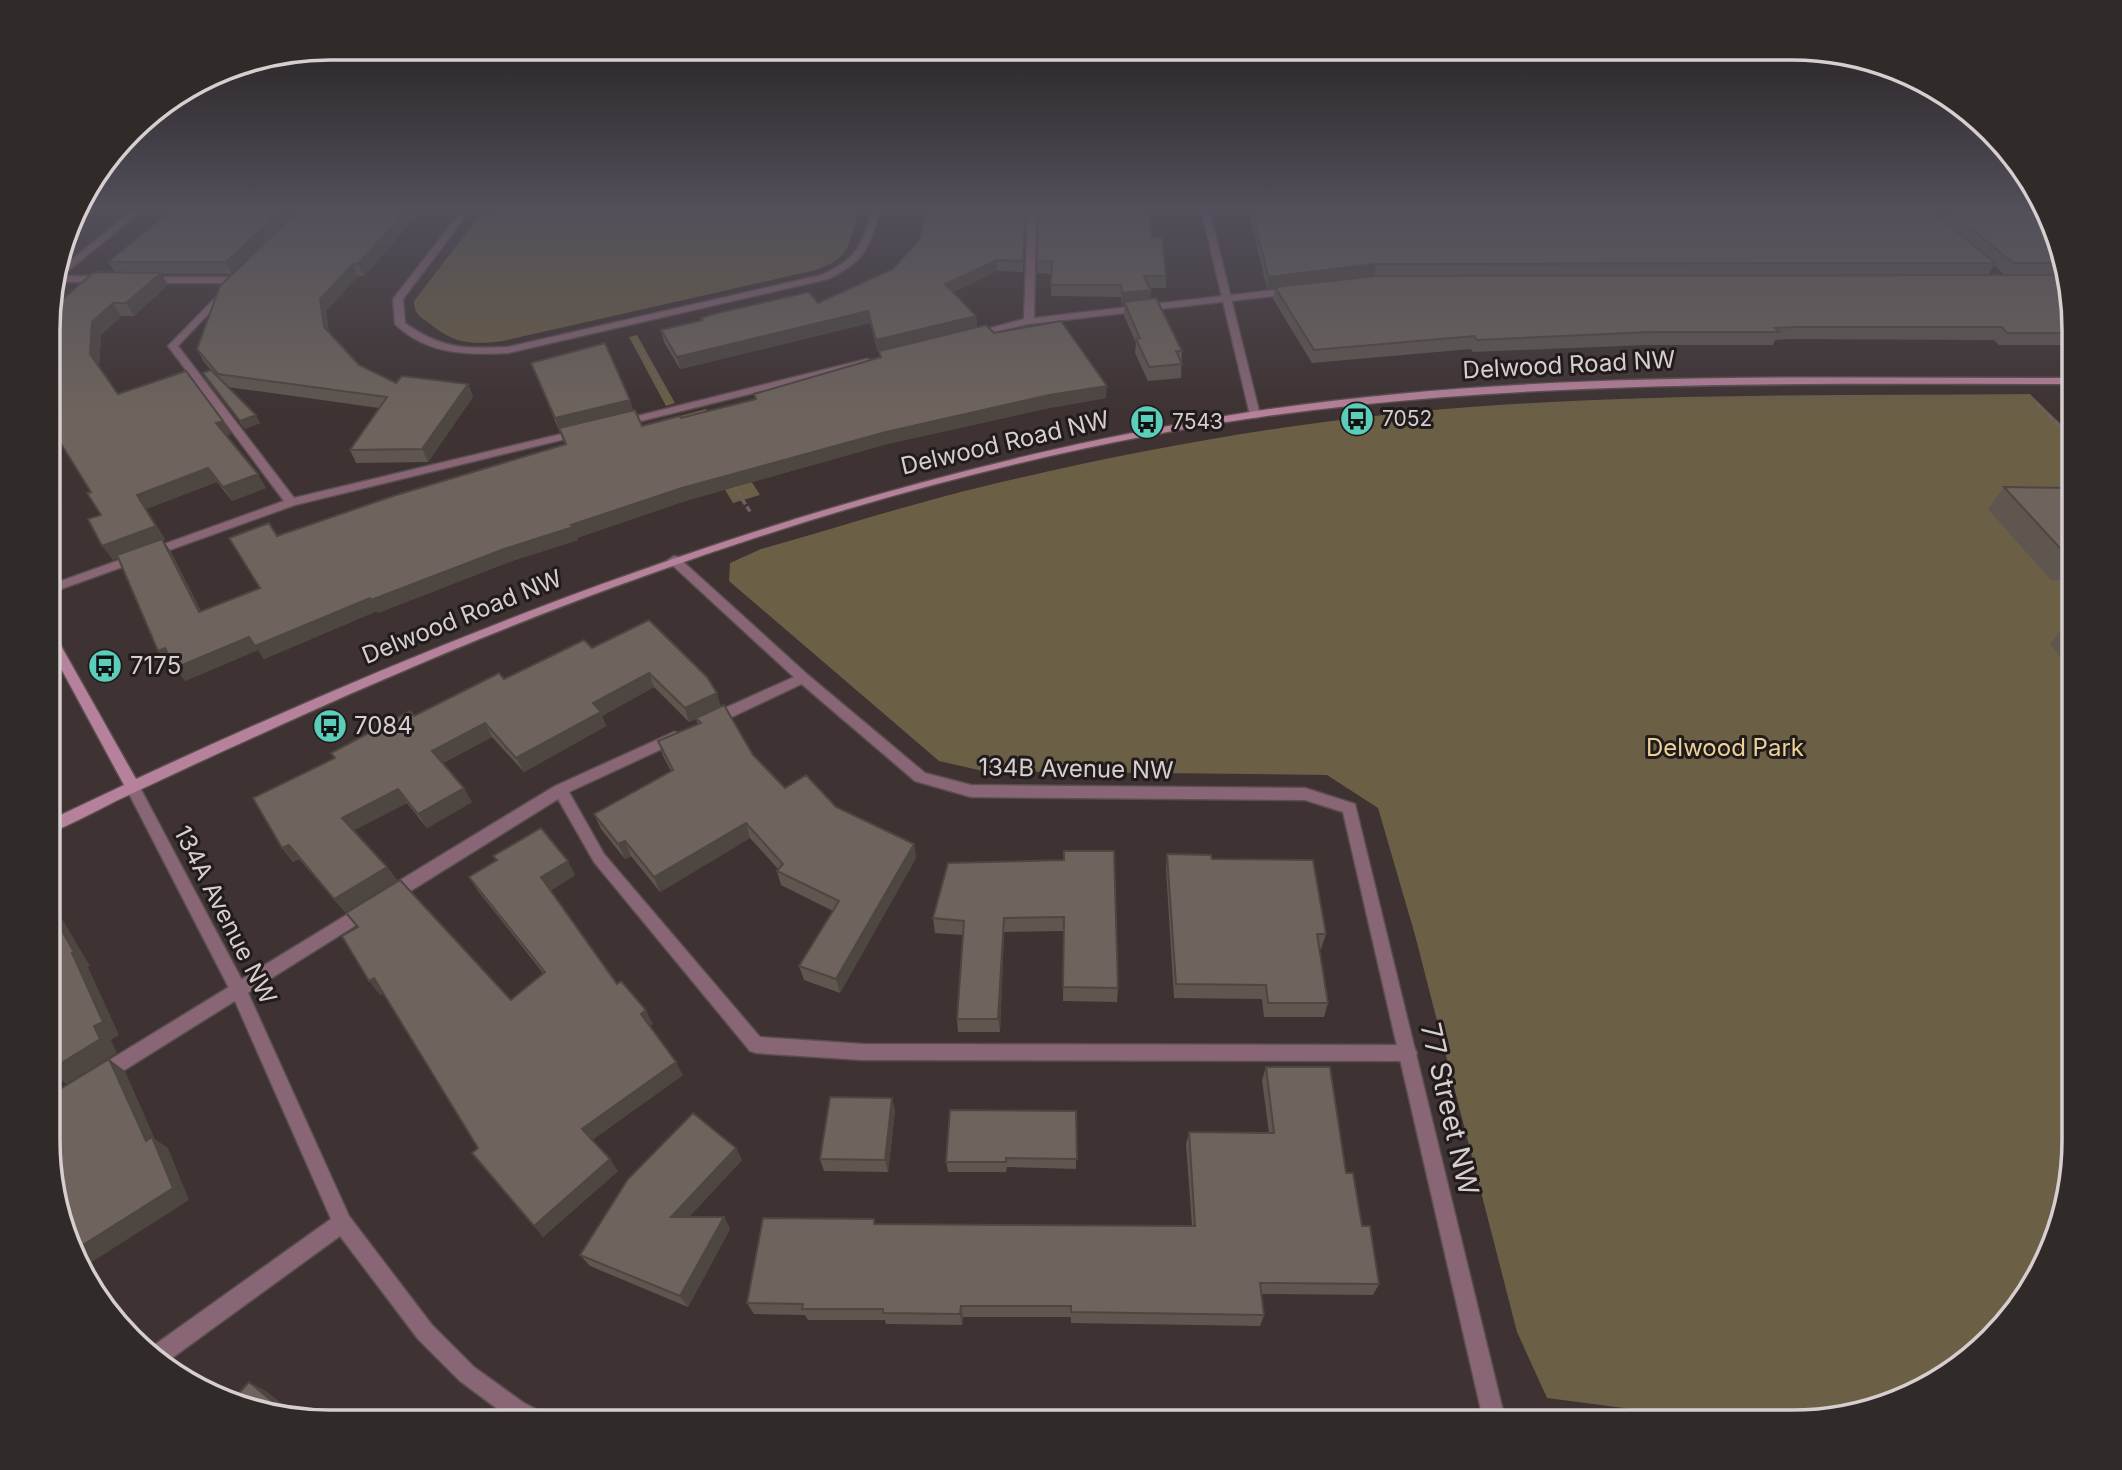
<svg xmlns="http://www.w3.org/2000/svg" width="2122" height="1470" font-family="Inter,sans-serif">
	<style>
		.green { fill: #6b5f46 }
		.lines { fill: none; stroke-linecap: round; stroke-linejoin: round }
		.lane-casing { stroke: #5a4e4e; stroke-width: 3 }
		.street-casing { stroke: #5a4e4e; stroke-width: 3 }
		.secondary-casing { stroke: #5a4e4e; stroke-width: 3 }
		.path-far1 { stroke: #6c6262; stroke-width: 2.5; stroke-dasharray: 4.5 2.5; stroke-linecap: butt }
		.path { stroke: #6c6262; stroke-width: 3.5; stroke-dasharray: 6 2.5; stroke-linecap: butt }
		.lane { fill: #886676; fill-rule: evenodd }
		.street { fill: #886676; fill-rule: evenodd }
		.secondary { fill: #b6819a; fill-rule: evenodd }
		.wall { fill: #5f5650; fill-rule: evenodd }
		.shaded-wall { fill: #4d4641 }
		.building { fill: #6e645d; stroke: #4d4641; stroke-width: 2 }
		.labels { text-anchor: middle; stroke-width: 6; stroke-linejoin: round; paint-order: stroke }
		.far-poi-label { font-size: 21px; fill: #d7cfcf; stroke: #211c1b; text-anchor: start }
		.street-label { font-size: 24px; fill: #d7cfcf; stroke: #211c1b }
		.poi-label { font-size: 24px; fill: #d7cfcf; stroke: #211c1b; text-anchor: start }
		.park-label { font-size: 24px; fill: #ecd198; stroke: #211c1b }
		.near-street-label { font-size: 28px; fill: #d7cfcf; stroke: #211c1b }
		.rim { fill: none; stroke: #d7cfcf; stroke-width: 3.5 }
	</style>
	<rect width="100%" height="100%" fill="#3e3232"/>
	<path class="green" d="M502 209H845L853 210 857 215C849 247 849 258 816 270L503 341C470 345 455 344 429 323 420 317 414 313 414 301L479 216Z
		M637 335 675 403 666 406 629 337Z
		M2030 394 2074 437V1158L2060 1231 2017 1312 1918 1393 1843 1411 1639 1410 1547 1398 1517 1332 1415 935 1378 808 1327 775 983 771 939 761 729 581 730 563 761 549C836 528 910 504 985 486 1089 461 1195 440 1302 425 1543 391 1787 396 2030 394Z
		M706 409 760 495 733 503 680 416Z"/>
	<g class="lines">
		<g class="lane-casing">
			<path id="lane" d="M1028 209H1036L1034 318 1291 288 1296 291 1291 294 1029 324 972 337V333L1024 319Z
				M242 271 246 274 235 283H146L142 280 146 277H233Z
				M55 276H105L109 279 105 282H54Z
				M225 288 230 291 228 293 178 346 294 498 578 430 583 433 578 436 295 505 50 593V585L284 501 168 346Z
				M867 359 870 360V364L621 426 616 423 617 421Z
				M803 673 810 678 808 681 717 724H707L705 720 707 716Z
				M674 732 679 733 681 737 679 741 569 792 604 854 760 1037 863 1044 1408 1045 1414 1047 1417 1053 1414 1059 1408 1061 863 1060 756 1053 750 1051 594 862 558 799 396 900 390 902 384 900 382 895 384 890 555 786Z
				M366 903 372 905 374 910 372 915 107 1081 101 1083 95 1081 92 1075 95 1069Z"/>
		</g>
		<g class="street-casing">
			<path id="street" d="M135 209H144L58 279H54L56 272Z
				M463 209H471L403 299 405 323C441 349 465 349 508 347L822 275C858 258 862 246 872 209H880C870 248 865 261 828 279L508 353C467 355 427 355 395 324L393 299Z
				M1201 209H1209L1260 415 1259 417 1255 418 1250 415Z
				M674 556 678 557 808 675 925 773 971 785 1305 788 1355 804 1506 1423H1484L1343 812 1305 800 971 797 915 781 798 681 670 563 668 560Z
				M132 780 137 782 244 984 349 1216 432 1325 474 1367 524 1403 545 1414 548 1422H515L460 1381 418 1339 340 1236 161 1366 146 1351 331 1219 231 992 125 786 127 782Z"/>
		</g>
		<g class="secondary-casing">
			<path id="secondary" d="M2074 378V384C1835 384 1595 380 1357 405 1116 430 878 492 650 574 514 622 381 679 250 739 205 759 161 780 116 801 94 812 72 824 50 833V820L124 785 50 648V633L56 637 136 779C492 614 860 473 1250 412 1522 370 1800 378 2074 378Z"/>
		</g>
		<path class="path-far1" d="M637 343 664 390
			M2037 404 2051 418"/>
		<path class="path" d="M2049 416 2074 440
			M733 485 751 513"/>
		<use href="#lane" class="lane"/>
		<use href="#street" class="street"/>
		<use href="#secondary" class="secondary"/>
	</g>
	<path class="wall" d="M423 209 364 276H358L326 311 329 333 359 365 396 383 468 384 473 397 428 462 356 463 350 450 379 408 228 387 260 423 245 429 207 380 203 373 213 372 204 362 197 349 232 274H161L168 285 134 316H121L101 335 99 366 118 394 223 421 231 434 226 436 266 488 232 501 217 482 146 509 165 539 163 540 171 552 201 611 260 588 277 536 565 445 531 363 633 410 642 426 681 418 755 399 754 394 880 358 879 352H878L870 323 680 369 664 342 661 330 702 320 701 318 818 303 893 269 920 239 926 209H1026L1023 272 997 271 953 292 976 316 977 327 994 333 1106 398 1049 408 887 444 685 501 577 538 578 540 509 562 378 613 377 611 264 659 258 650 185 681 173 662 168 664 158 651 118 558 113 560 101 515 91 492 52 429 115 272 108 262Z
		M1038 209 1152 238 1166 276V288H1150L1151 290 1150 299 1182 351 1181 378 1148 381 1135 353 1136 343 1124 316V305H1121V297L1051 296V274L1037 273Z
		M1248 209H2043L2074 312V345H1999L1994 340 1791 339 1775 340 1773 345H1646L1473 352 1471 349 1312 363 1273 299 1275 288 1267 289ZM1994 265 2005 275H1988Z
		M2004 487 2074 488V580H2051L1988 509Z
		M2062 629H2074V673L2050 644Z
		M592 648 721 707 753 755 785 788 836 807 914 844 916 858 840 993 804 980 799 966 833 911 781 885 777 871 778 869 750 838 660 892 631 856 625 859 601 829 594 814 671 771 663 756 658 741 698 724 696 719 689 722 654 687 602 716 606 726 524 772 492 737 443 763 472 802 427 828 407 803 354 830 387 867 397 880 345 912 299 859 293 862 282 848 335 758 414 716 504 679Z
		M1167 854 1326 934 1321 949H1319L1328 1003 1324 1017H1264L1262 999 1174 998 1166 869Z
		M493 856 575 875 550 891 617 984 653 1024 650 1026 683 1075 592 1140 618 1171 543 1237 478 1148 383 993 380 995 357 927 346 913 511 1000 543 973 478 891 469 877 496 861Z
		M1064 860 1118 988 1117 1002 1063 1001 1064 931 1004 932 1000 1032H958L957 1019 963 935 935 933 933 918Z
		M1266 1067 1346 1173 1379 1284 1373 1295 1261 1294 1264 1315 1260 1326 1071 1323V1317H963L962 1325 886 1324 885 1320H808L805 1315 754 1314 747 1303 876 1224 1192 1226 1186 1144 1189 1132 1269 1133 1262 1080Z
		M892 1098 895 1111 888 1172 824 1171 820 1159Z
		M1076 1111V1169L1007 1167 1006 1172H948L946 1162Z
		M736 1148 742 1160 689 1217H724L730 1229 688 1307 590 1266 580 1255Z"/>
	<path class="shaded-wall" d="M75 209H97L69 230Z
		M284 209H301L232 274 226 262Z
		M408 209H423L364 276 358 264Z
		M997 260V271L945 296V284Z
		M353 264 358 276 326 311 330 340 324 327 320 299Z
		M1376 264 1374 276 1267 289 1268 277Z
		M161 273 168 285 134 316 126 303Z
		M1151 290 1150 302H1124V305H1121L1122 293Z
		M113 303 121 316 101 335 99 367 90 354 92 322Z
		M868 311 870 323 680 369 677 357Z
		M976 316 977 328 878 352 876 340Z
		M468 384 473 397 428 462 422 449Z
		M1107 386 1106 398 1049 408 887 444 685 501 577 538 578 540 509 562 378 613 377 611 264 659 258 650 185 681 175 668 249 637 370 598 571 525 682 488 886 432 1049 395Z
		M630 400 634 412 559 430 555 418Z
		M256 415 260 423 245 429 240 421Z
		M223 421 231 434 224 437 216 423Z
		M208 468 217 482 146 509 165 539 163 540 171 552 208 625 199 612 163 540 113 560 102 546 137 495Z
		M258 474 266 488 232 501 223 487Z
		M165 648 175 661 168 664 158 651Z
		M649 673 654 687 602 716 606 726 524 772 516 758 593 703Z
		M717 693 721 707 689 722 685 708Z
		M485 723 492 737 440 764 432 751Z
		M464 788 472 802 427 828 418 814Z
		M398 789 407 803 352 831 342 818Z
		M746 823 750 838 660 892 654 877Z
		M625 841 631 856 625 859 618 844Z
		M914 844 916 858 840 993 836 979Z
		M289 845 299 859 293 862 282 848Z
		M568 861 575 875 549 891 541 877Z
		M387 867 397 880 345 912 334 899Z
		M50 904 58 912 90 966 88 967 119 1035 111 1040 117 1053 66 1084 50 1072V1070L94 1026 50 910Z
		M1004 918V932L1000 1032 998 1019Z
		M374 978 385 991 380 995 369 981Z
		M646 1010 653 1024 648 1027 641 1014Z
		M109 1059 125 1071 155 1139 168 1148 189 1200 81 1269 75 1250 146 1141Z
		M676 1062 683 1075 590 1141 582 1129Z
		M892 1098 895 1111 888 1172 885 1160Z
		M736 1148 742 1160 678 1229 671 1217Z
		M610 1159 618 1171 543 1237 534 1226Z
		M724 1217 730 1229 688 1307 680 1296Z
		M961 1306 963 1317 962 1325 960 1314Z
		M249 1382 266 1391 302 1420 289 1418Z"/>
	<path class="building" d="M173 209H284L226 262H108Z
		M300 209H408L358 264H353L320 299 324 327 359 365 396 383 402 376 468 384 422 449 350 450 387 397 218 374 197 349 220 286Z
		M926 209H1025L1023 261 997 260 945 284 976 316 876 340 868 311 677 357 661 330 703 320 701 318 718 313 809 292 818 303 893 269 920 239Z
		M1038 209H1149L1152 238H1162L1166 276H1144L1151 290 1122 293 1121 285H1051L1052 262 1037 261Z
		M1252 209H1930L1995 263 1376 264 1268 277Z
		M1948 209H2043L2060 263H2013Z
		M94 272 161 273 126 303H113L92 322 90 354 118 394 186 371 223 421 216 423 258 474 223 487 208 468 137 495 156 526 102 546 88 519 101 515 87 493 91 492 50 426V310Z
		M2063 275 2074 312V333H2007L2002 327H1797L1775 328 1779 332H1651L1477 340 1474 336 1314 350 1275 287 1377 276Z
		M1156 298 1182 351H1176L1182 364 1149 367 1136 339 1140 338 1124 302Z
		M1061 321 1107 386 1049 395 886 432 682 488 571 525 573 527 504 549 371 600 370 598 255 646 249 637 175 668 165 648 158 651 117 555 162 539 199 612 260 588 229 538 269 523 277 536 393 496 566 444 559 428 635 410 642 426 679 416 681 418 756 399 754 394 881 357 879 351 986 325 994 333Z
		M605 343 630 400 555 418 531 363Z
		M211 370 256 415 240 421 203 373Z
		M2004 487 2074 488V558H2069Z
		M649 620 707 677 717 693 685 708 649 673 593 703 601 712 516 758 485 723 432 751 464 788 418 814 398 789 342 818 387 867 334 899 289 845 282 848 253 798 335 758 331 753 410 711 414 716 499 673 504 679 584 640 592 648Z
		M2062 629H2074V642Z
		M724 705 753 755 785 788 806 775 836 807 914 844 836 979 799 966 839 901 777 871 783 864 746 823 654 877 625 841 618 844 594 814 673 770 658 741 701 723 696 718Z
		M541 828 568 861 541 877 617 984 621 981 646 1010 641 1014 676 1062 582 1129 610 1159 534 1226 472 1153 478 1148 374 978 369 981 342 936 358 927 346 913 400 880 511 1000 545 972 469 877 497 860 493 856Z
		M1064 851H1114L1118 988 1063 987 1064 917 1004 918 998 1019H957L964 921 933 918 948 863 1064 860Z
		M1167 854 1211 855 1212 859 1313 860 1326 934H1317L1328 1003H1268L1266 985 1176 984Z
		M50 910 74 952 72 953 103 1022 94 1026 100 1039 50 1070Z
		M109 1059 146 1141 152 1137 173 1188 75 1250 50 1177V1163L61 1157 50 1128V1103L60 1097 57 1091Z
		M1266 1067H1330L1346 1173H1353L1362 1226H1370L1379 1284 1260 1283 1264 1315 1071 1312V1306H961L960 1314 883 1313V1309H802L803 1304 747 1303 763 1218 874 1219V1224L1195 1226 1189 1132 1274 1133Z
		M830 1097 892 1098 885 1160 820 1159Z
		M950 1110 1076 1111 1077 1159 1006 1158V1162H946Z
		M693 1113 736 1148 671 1217H724L680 1296 580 1255 628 1179Z
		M249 1382 290 1416 289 1418 239 1408 230 1403Z"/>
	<linearGradient id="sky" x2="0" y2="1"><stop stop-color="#221c1c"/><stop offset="0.5" stop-color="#524f5a"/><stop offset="1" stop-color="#524f5a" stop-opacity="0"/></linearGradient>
	<rect width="2122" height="415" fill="url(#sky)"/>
	<defs>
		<g id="bus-disc" transform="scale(1.75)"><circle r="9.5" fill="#5bcebb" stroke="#211c1b"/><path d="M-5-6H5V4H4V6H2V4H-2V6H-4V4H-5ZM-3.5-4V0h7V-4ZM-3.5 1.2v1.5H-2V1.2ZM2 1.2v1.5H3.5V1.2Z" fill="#111"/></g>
	</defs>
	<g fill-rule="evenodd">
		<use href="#bus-disc" x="1357" y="419"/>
		<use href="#bus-disc" x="1147" y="422"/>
		<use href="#bus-disc" x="105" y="666"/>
		<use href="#bus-disc" x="330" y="726"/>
	</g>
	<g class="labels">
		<g class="far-poi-label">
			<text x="1382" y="426">7052</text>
			<text x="1172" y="429">7543</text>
		</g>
		<g class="street-label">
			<text transform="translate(1569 365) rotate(-3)" y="8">Delwood Road NW</text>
			<text transform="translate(1005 443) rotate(-13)" y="8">Delwood Road NW</text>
			<text transform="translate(462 617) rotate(-22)" y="8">Delwood Road NW</text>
			<text transform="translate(1076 769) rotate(1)" y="8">134B Avenue NW</text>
			<text transform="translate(225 915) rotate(63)" y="8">134A Avenue NW</text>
		</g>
		<g class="poi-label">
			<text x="130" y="674">7175</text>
			<text x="354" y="734">7084</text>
		</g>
		<g class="park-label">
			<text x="1725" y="756">Delwood Park</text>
		</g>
		<g class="near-street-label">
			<text transform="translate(1450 1109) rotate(77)" y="10">77 Street NW</text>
		</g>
	</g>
	<path d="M0 0H2122V1470H0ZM330 60H1792A270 270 0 0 1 2062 330V1140A270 270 0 0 1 1792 1410H330A270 270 0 0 1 60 1140V330A270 270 0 0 1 330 60Z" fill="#302a29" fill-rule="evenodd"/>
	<path class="rim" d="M330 60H1792A270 270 0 0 1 2062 330V1140A270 270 0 0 1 1792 1410H330A270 270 0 0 1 60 1140V330A270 270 0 0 1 330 60Z"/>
</svg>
